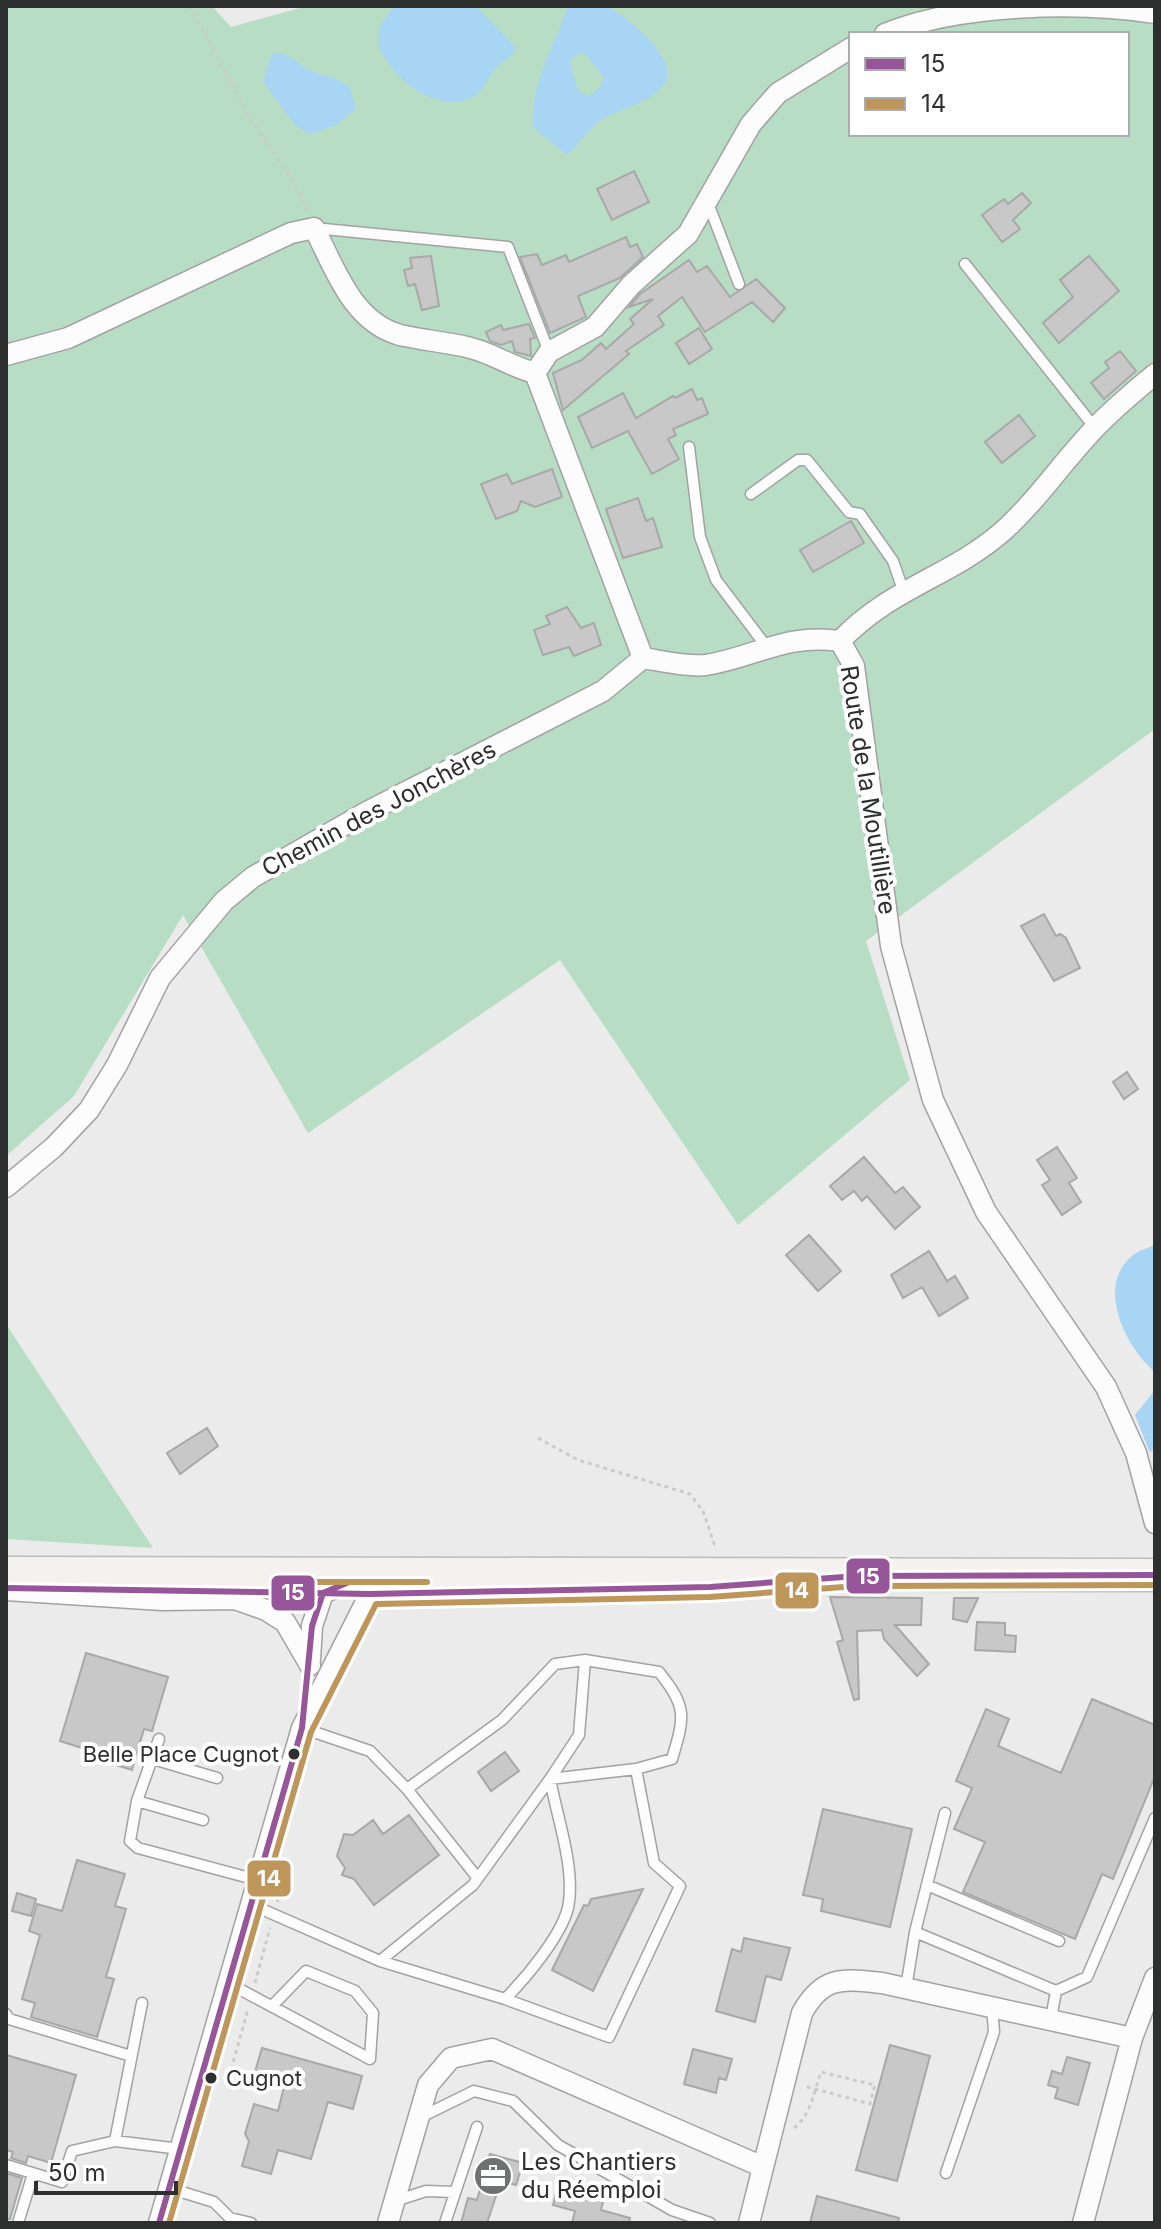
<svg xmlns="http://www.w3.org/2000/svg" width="1161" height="2229" font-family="Inter,sans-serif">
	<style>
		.green { fill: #b7ddc4; fill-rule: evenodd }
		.water { fill: #a7d5f3; fill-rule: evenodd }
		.building { fill: #c8c8c8; stroke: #a8a8a8; stroke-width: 2 }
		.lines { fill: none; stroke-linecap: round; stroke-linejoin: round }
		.lane-casing { stroke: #a2a2a2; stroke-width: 13 }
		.street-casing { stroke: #a2a2a2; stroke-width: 23 }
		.primary-casing { stroke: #c0bbb6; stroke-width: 35 }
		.path { stroke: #cbcbcc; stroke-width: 3; stroke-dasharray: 4 4; stroke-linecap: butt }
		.lane { stroke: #fcfcfc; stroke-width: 10 }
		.street { stroke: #fcfcfc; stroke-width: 20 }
		.primary { stroke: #f4f1ee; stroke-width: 32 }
		.bus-1-casing { stroke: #fff; stroke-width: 12 }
		.bus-2-casing { stroke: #fff; stroke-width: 12 }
		.bus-1 { stroke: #965699; stroke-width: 6 }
		.bus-2 { stroke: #be965a; stroke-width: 6 }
		.bus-dot { fill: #2e2f2f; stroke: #fff; stroke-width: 3 }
		.labels { text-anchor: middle; stroke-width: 8; stroke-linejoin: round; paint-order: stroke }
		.bus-label { font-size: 22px; fill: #2e2f2f; stroke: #fff; text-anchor: end }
		.street-label { font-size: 24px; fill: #2e2f2f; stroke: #fff }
		.poi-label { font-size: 24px; fill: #2e2f2f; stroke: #fff; text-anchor: start }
		.line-badge { stroke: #fff; stroke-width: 3 }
		.badge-label { font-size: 22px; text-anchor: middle; font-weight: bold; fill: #fff }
	</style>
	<rect width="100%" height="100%" fill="#ebebeb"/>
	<path class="green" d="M6 6H212L231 27 307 6H1155V729L866 941 910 1080 738 1225 560 960 308 1133 183 915 74 1096 6 1156ZM851 34H1127V134H851Z
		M6 1324 153 1548 6 1539Z"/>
	<path class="water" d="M398 6H476L516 48C511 59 503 60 495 69 486 80 485 90 472 97 439 114 396 82 381 51 378 45 379 34 379 27L393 8Z
		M568 6C579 6 595 3 605 6 624 13 681 60 665 83 652 103 620 108 601 120 587 130 580 143 567 155L533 127C530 86 555 44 568 6ZM577 54H585L604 78 599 89 588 96 578 91 570 62Z
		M272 53C296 54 295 65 314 72 329 77 335 77 350 87L356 109 336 125 310 134 296 126 263 82Z
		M1155 1245V1372C1126 1348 1095 1286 1132 1256 1138 1251 1148 1248 1155 1245Z
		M1155 1390V1447L1150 1453 1135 1415Z"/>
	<path class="building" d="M634 171 649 202 612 220 597 189Z
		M1022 193 1031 203 1013 220 1020 229 1002 242 982 215 1004 199 1008 204Z
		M626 237 630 247 637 244 643 257 620 278 578 296 586 317 550 333 520 257 537 254 542 265 566 255 569 262Z
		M431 256 439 306 422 310 415 284 408 286 404 270 412 268 410 258Z
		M1089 256 1119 291 1059 343 1043 323 1073 297 1060 280Z
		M689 260 697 272 707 266 730 297 756 279 785 308 773 322 752 302 705 332 682 297 658 316 664 325 626 351 629 354 563 410 553 373 582 360 601 343 606 349 634 324 630 319 653 299 629 307 640 294Z
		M529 324 535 338 530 339 531 356 515 352 512 341 501 345 490 341 486 332 501 325 503 330Z
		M699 328 712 349 689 364 676 343Z
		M1120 351 1136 371 1104 399 1091 383 1109 368 1105 362Z
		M692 389 697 400 702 398 708 414 673 429 676 435 668 439 679 459 652 474 628 431 592 448 578 417 623 393 636 418 673 396 675 398Z
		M1019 415 1035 436 1002 463 985 442Z
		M552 469 562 497 535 507 521 501 517 511 496 519 481 484 507 474 512 484Z
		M638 498 646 521 653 518 662 547 623 558 606 509Z
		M851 521 864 543 813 572 800 550Z
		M567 607 581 628 594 623 601 645 574 656 569 647 543 655 534 630 550 624 546 616Z
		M1044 914 1056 936 1060 934 1066 938 1080 968 1054 981 1021 926Z
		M1127 1072 1138 1089 1124 1099 1113 1082Z
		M1057 1147 1077 1178 1069 1183 1081 1202 1062 1215 1042 1185 1050 1180 1037 1160Z
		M864 1157 895 1193 903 1187 920 1207 895 1229 867 1196 862 1201 854 1191 842 1200 830 1186Z
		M809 1235 841 1271 818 1291 786 1255Z
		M929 1251 947 1281 955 1276 968 1298 939 1316 922 1287 903 1298 891 1275Z
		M207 1428 218 1446 180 1474 167 1453Z
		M830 1597 922 1598 921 1625H895L929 1664 917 1676 884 1639 882 1630 857 1631 859 1699 854 1700 837 1642 843 1640Z
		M954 1598H978L967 1622 953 1619Z
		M977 1622 1005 1623V1635L1016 1636 1015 1652 975 1650Z
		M86 1653 168 1677 152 1731 144 1729 132 1770 100 1760 101 1754 60 1741Z
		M1092 1699 1155 1725V1776L1113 1879 1102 1874 1075 1939 963 1892 985 1842 954 1829 972 1788 956 1781 986 1709 1009 1719 998 1746 1061 1773Z
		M505 1752 519 1771 491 1791 478 1772Z
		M823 1809 912 1829 890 1927 821 1911 823 1899 803 1895Z
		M409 1815 439 1855 374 1905 354 1879 342 1875 345 1868 337 1856 344 1834 353 1835 373 1820 383 1834Z
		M77 1860 125 1874 115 1906 126 1909 106 1977 114 1979 97 2037 31 2017 35 2003 22 1999 40 1935 29 1931 37 1904 62 1911Z
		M643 1889 593 1991 552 1970 584 1905 588 1906 591 1899Z
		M17 1893 36 1899 31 1916 12 1911Z
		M744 1938 790 1948 781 1980 766 1976 755 2022 716 2011 732 1949 741 1952Z
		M890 2045 930 2056 897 2181 856 2170Z
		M262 2048 362 2076 353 2109 328 2102 311 2159 278 2150 271 2174 242 2166 249 2141 245 2134 254 2104 278 2111 285 2083 254 2075Z
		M693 2049 732 2059 726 2080 719 2078 716 2093 684 2084Z
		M6 2055 76 2075 51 2163 28 2156 26 2163 11 2158 13 2152 6 2150Z
		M1067 2057 1090 2063 1078 2105 1055 2098 1058 2088 1048 2085 1052 2071 1062 2074Z
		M490 2154 523 2163 516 2185 501 2181 487 2223H461L468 2198 477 2200Z
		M6 2173 22 2178 10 2219H6Z
		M558 2185 603 2202 601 2210 630 2218 629 2223H572L575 2211 553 2205Z
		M817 2196 899 2218 898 2223H810Z"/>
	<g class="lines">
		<g class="lane-casing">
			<path id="lane" d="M708 203 739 284
				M314 228 508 247 549 352
				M965 264 1095 428
				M689 447 700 537 716 580 766 646
				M751 494 798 460H807L849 512 860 514 893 561 903 590
				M302 1728 370 1751 407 1789 476 1876
				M159 1739 137 1801 130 1841 138 1848 257 1880
				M153 1759 217 1778
				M407 1789 502 1720 555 1664 585 1660 659 1672C687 1707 685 1716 672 1759L636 1769
				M137 1801 203 1820
				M945 1813 915 1932 1056 1991 1087 1977 1155 1818
				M927 1885 1059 1941
				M250 1904 380 1961 505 1999 609 2037 680 1886 654 1863 636 1769 550 1779 473 1885 380 1961
				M228 1983 370 2059 373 2013 355 1991 306 1971 273 2005
				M906 1988 915 1932
				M505 1999C525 1979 566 1931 569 1902 574 1864 557 1817 550 1779L579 1735 585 1660
				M6 2014 9 2019 131 2056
				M1051 2019 1056 1991
				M421 2117 474 2091 513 2101 558 2145 672 2210 710 2223
				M115 2141 142 2003
				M6 2165 62 2182 72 2151 115 2141 180 2149
				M946 2173 994 2032 992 2006
				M169 2188 214 2202 230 2218 251 2223
				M395 2201 426 2191 455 2192
				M18 2223 33 2174
				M445 2223 477 2127"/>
		</g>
		<g class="street-casing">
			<path id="street" d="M885 34C958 4 1077 1 1155 13
				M6 355 68 338 291 233 314 228C335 268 352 322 400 335 422 340 445 342 467 347 491 352 511 367 535 373L643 658C662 661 687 667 706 665 756 657 785 633 840 641L854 666 891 946 933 1100 986 1212 1106 1387 1136 1453 1155 1523
				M535 373 549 352 595 327 631 285 688 234 751 124 778 93 851 48
				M840 641C890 588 950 577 1002 532 1037 501 1063 461 1096 427 1114 408 1135 391 1155 374
				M6 1187 54 1147 89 1110 117 1065 160 978 224 901 253 877 367 812 603 691 643 658
				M6 1590 162 1600 235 1599 266 1610 285 1622 310 1665
				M310 1660 312 1626 323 1593 349 1582
				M159 2223 302 1728 370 1594 349 1582
				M388 2223 428 2085 451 2058 492 2049 763 2167
				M749 2223 802 2013C823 1975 843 1979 882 1983L1132 2038
				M1083 2223 1132 2038 1155 1978"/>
		</g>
		<g class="primary-casing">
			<path id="primary" d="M6 1573 1155 1575"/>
		</g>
		<path class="path" d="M190 6 250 118 299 190 307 210
			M538 1438 578 1460 690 1494 703 1511 716 1549
			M277 1902 286 1873 280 1869
			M255 1983 270 1928
			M229 2077 248 2009
			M794 2128C811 2115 814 2092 821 2072L875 2085 870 2104 804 2086"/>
		<use href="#lane" class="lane"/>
		<use href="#street" class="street"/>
		<use href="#primary" class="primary"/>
		<g class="bus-1-casing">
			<path id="bus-1" d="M6 1588 370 1594 710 1587 857 1576 1155 1575
				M159 2223 302 1728 312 1626 323 1593 349 1582H373"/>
		</g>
		<g class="bus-2-casing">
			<path id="bus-2" d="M281 1582H427
				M169 2223 311 1732 376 1604 710 1597 857 1586 1155 1585"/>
		</g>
		<use href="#bus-1" class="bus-1"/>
		<use href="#bus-2" class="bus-2"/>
	</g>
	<defs>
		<g id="office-disc" transform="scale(2)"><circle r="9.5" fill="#707171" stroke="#fff"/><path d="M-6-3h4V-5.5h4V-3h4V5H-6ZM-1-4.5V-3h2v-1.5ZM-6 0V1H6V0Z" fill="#fff"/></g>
	</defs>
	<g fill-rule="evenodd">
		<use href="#office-disc" x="493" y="2176"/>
	</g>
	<g class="bus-dot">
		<circle cx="294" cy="1754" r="7"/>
		<circle cx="211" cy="2078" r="7"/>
	</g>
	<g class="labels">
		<g class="bus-label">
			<text x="279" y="1762">Belle Place Cugnot</text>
			<text x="226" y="2086" text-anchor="start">Cugnot</text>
		</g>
		<g class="street-label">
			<text transform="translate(868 790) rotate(81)" y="8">Route de la Moutillière</text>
			<text transform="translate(379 809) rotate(-28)" y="8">Chemin des Jonchères</text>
		</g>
		<g class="poi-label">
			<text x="521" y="2170">Les Chantiers<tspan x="521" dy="28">du Réemploi</tspan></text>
		</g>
	</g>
	<g class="line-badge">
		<rect x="845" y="1557" width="46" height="38" rx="8" fill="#965699"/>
		<rect x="774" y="1571" width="46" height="39" rx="8" fill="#be965a"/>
		<rect x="270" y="1574" width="46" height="38" rx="8" fill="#965699"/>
		<rect x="246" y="1859" width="46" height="39" rx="8" fill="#be965a"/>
	</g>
	<g class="badge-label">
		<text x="868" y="1584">15</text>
		<text x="797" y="1598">14</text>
		<text x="293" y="1600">15</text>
		<text x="269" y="1886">14</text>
	</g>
	<rect width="1161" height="2229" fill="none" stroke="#2e2f2f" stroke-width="16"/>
	<rect x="849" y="32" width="280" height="104" fill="#ffffff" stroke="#abacac" stroke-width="2"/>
	<rect x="865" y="58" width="40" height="12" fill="#965699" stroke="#abacac" stroke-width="2"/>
	<text x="921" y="72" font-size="24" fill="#2e2f2f">15</text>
	<rect x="865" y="98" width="40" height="12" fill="#be965a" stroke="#abacac" stroke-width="2"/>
	<text x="921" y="112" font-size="24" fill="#2e2f2f">14</text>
	<path d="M36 2181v12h140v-12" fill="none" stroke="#2e2f2f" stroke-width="4"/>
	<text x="48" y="2181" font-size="24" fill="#2e2f2f" stroke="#ffffff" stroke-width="6" paint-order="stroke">50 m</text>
</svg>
